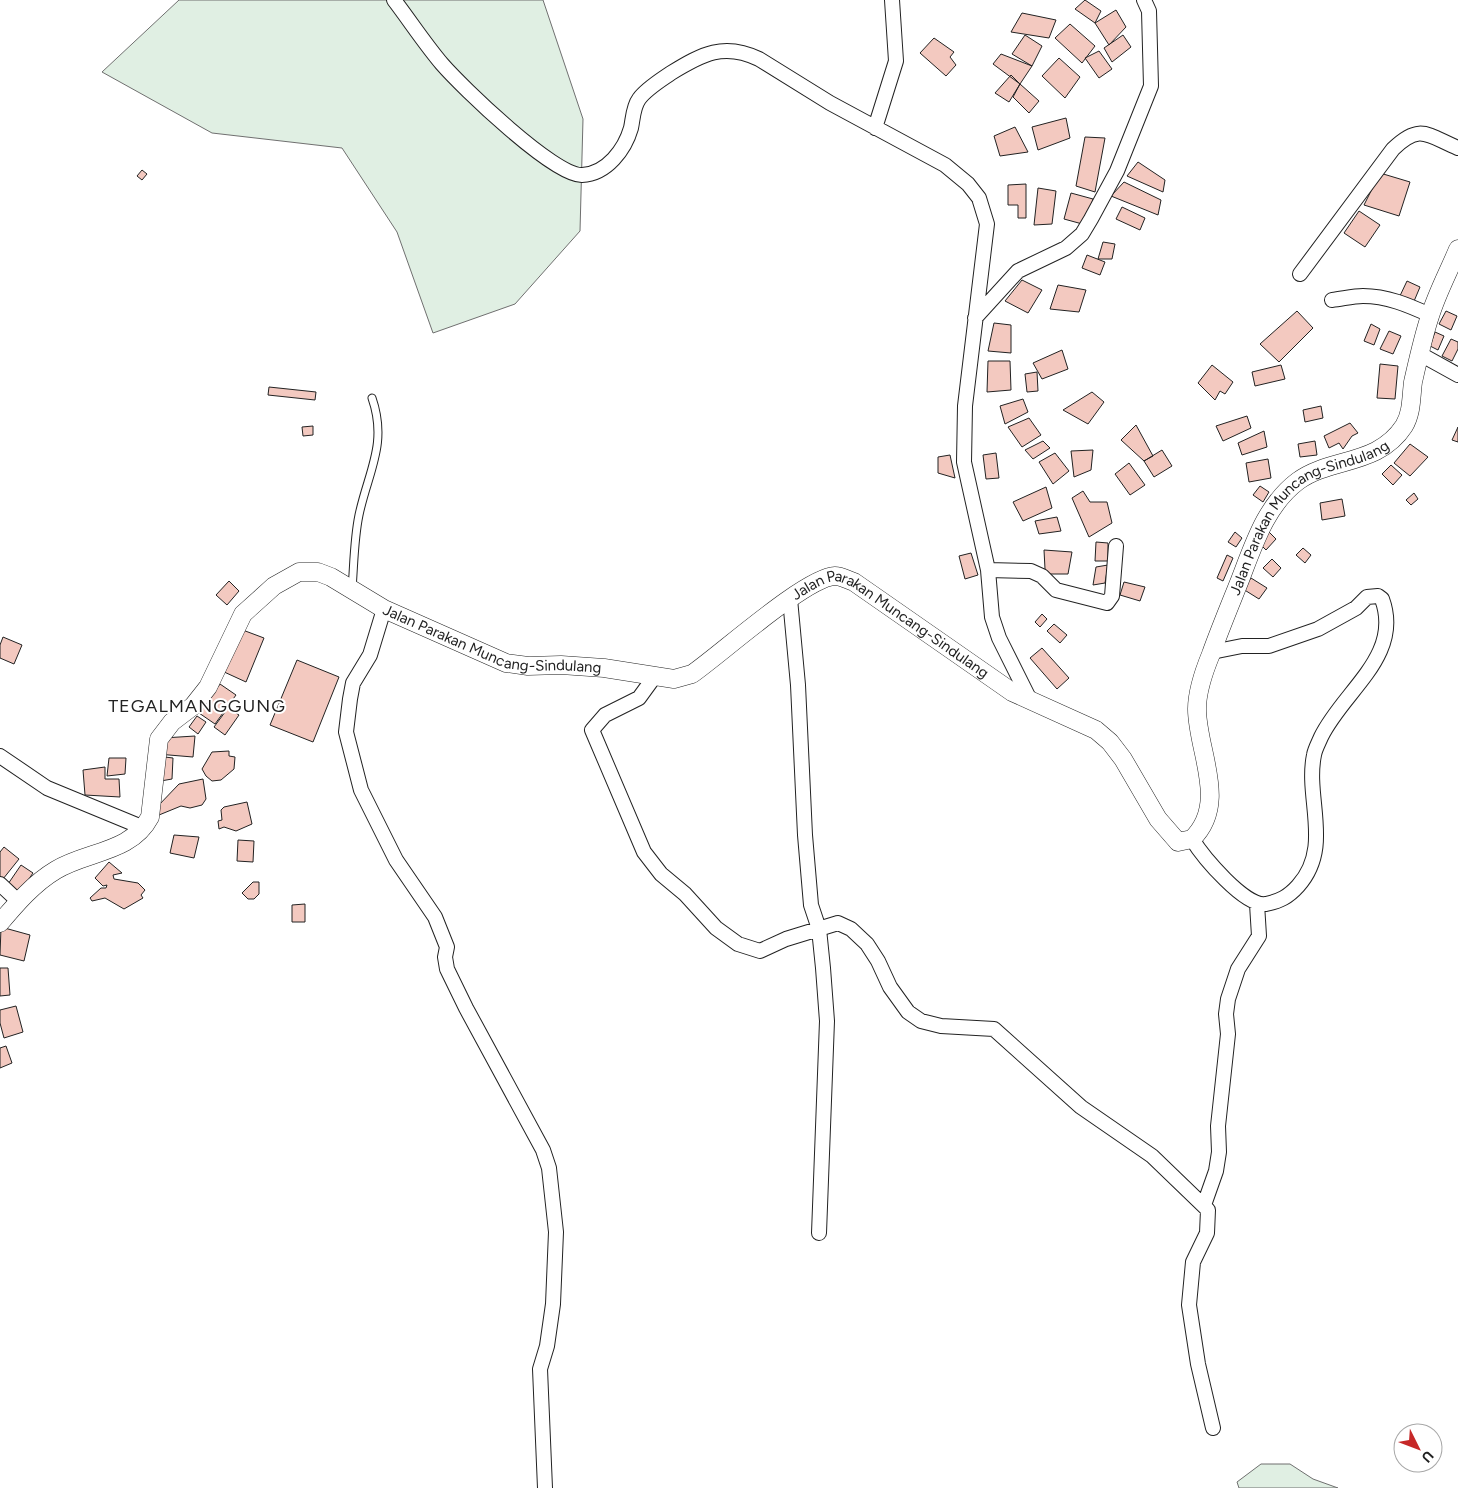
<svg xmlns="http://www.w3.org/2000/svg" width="1458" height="1488" font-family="Figtree,sans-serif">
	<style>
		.green { fill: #e0efe3; stroke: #6f6f6f }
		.building { fill: #f3c9c0; stroke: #222 }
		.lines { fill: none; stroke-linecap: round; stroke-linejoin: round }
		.service-casing { stroke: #222; stroke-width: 9 }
		.minor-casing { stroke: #222; stroke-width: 16 }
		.tertiary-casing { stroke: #222; stroke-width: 19 }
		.service { stroke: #fff; stroke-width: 7 }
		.minor { stroke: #fff; stroke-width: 14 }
		.tertiary { stroke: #fff; stroke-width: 18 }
		.labels { text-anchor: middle; stroke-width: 4; stroke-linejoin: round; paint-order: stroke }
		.street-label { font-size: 15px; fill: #222; stroke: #fff }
		.quarter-label { font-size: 18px; letter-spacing: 1px; fill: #222; stroke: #fff }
	</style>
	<rect width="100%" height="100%" fill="#fff"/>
	<path class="green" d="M179 0H543L583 119 580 231 515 304 433 333 397 232 342 148 212 133 102 72Z
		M1261 1464H1290L1313 1479 1338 1488H1239L1237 1482Z"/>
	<path class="building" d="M1085 0 1101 11 1095 23 1075 9Z
		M1116 10 1126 27 1109 45 1095 23Z
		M1022 13 1056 20 1049 38 1011 32Z
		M1070 24 1095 46 1082 63 1055 38Z
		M1025 35 1042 46 1032 66 1012 54Z
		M1123 35 1131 47 1112 62 1104 48Z
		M934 38 954 52 950 57 956 65 946 76 920 53Z
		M1099 51 1112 69 1099 78 1085 58Z
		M1001 54 1032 66 1020 84 993 64Z
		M1059 58 1080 77 1065 98 1042 76Z
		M1011 75 1020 84 1009 102 995 93Z
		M1020 84 1039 101 1029 113 1013 97Z
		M1066 118 1070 138 1038 150 1032 127Z
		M1015 127 1028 152 1000 156 994 136Z
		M1085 137 1105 138 1095 192 1076 186Z
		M1138 162 1165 180 1163 192 1127 176Z
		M142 170 147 174 142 180 137 176Z
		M1380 173 1410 182 1399 216 1364 205Z
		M1124 182 1161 200 1158 215 1111 196Z
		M1026 184V218H1018V205H1008V185Z
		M1038 188 1056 191 1052 224 1034 225Z
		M1071 193 1093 199 1086 225 1064 219Z
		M1122 207 1145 218 1140 230 1116 219Z
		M1359 211 1380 225 1365 247 1344 233Z
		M1103 242 1115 244 1112 259H1098Z
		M1087 255 1105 262 1100 275 1082 268Z
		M1022 280 1042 290 1028 313 1005 301Z
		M1407 281 1420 287 1412 306 1398 300Z
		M1058 285 1086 290 1079 312 1050 309Z
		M1297 311 1313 328 1279 362 1260 344Z
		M1446 311 1457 316 1451 330 1439 324Z
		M994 323 1011 325V353L988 351Z
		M1371 324 1380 329 1374 345 1364 341Z
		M1389 331 1401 336 1393 354 1380 349Z
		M1435 332 1444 336 1438 350 1430 346Z
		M1451 339 1458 342V349L1452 361 1442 356Z
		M1062 350 1068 369 1042 379 1033 363Z
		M988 361H1010L1011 390 987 392Z
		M1380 364 1398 366 1395 399 1377 398Z
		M1212 365 1233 382 1225 394 1220 391 1215 400 1198 383Z
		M1281 365 1285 379 1255 386 1252 372Z
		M1037 372 1038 391 1027 392 1025 374Z
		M269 387 316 392 315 400 268 395Z
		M1092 392 1104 402 1088 424 1063 410Z
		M1023 399 1028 412 1005 424 1000 406Z
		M1321 406 1323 418 1305 422 1303 410Z
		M1247 416 1251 428 1223 441 1216 426Z
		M1029 418 1041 435 1022 447 1008 427Z
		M1350 423 1358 433 1352 436 1343 449 1339 443 1329 448 1324 436Z
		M1136 425 1153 456 1144 461 1121 440Z
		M313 426V435L303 436 302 427Z
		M1458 427V442L1452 440Z
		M1264 431 1267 447 1242 455 1238 443Z
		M1043 441 1050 448 1033 459 1025 450Z
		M1315 441 1317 455 1300 457 1298 444Z
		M1410 444 1428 457 1410 476 1394 463Z
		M1093 450 1091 470 1074 477 1071 451Z
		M1162 450 1172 466 1154 477 1144 461Z
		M996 453 999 478 986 479 983 455Z
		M1055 453 1069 471 1053 484 1039 462Z
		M950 455 955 478 938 473V457Z
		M1268 459 1271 478 1249 482 1246 463Z
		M1129 463 1145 485 1130 495 1115 474Z
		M1391 465 1402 475 1393 485 1382 474Z
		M1260 486 1269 492 1263 502 1253 495Z
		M1046 487 1052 508 1023 521 1013 502Z
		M1083 491 1090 502H1107L1112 523 1089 537 1072 498Z
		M1414 493 1418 499 1411 505 1406 500Z
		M1342 499 1345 516 1322 520 1320 503Z
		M1057 517 1061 531 1039 534 1035 521Z
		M1266 529 1276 539 1266 550 1256 540Z
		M1235 532 1242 538 1236 547 1228 542Z
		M1096 542 1108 543V561H1095Z
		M1303 548 1311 555 1305 563 1296 555Z
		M1044 550 1072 552 1068 574H1050L1045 569Z
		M971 553 978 575 965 579 959 556Z
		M1227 555 1233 558 1223 581 1217 578Z
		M1272 559 1281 568 1273 577 1263 568Z
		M1108 565 1105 583 1093 585 1096 567Z
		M1251 578 1267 588 1259 599 1243 589Z
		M229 581 239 591 227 605 216 595Z
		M1124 582 1145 587 1140 601 1120 595Z
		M1042 614 1047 619 1040 627 1035 622Z
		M1054 624 1067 635 1060 643 1047 631Z
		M240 629 264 638 246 682 222 671Z
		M3 637 22 645 14 664 0 658V645Z
		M1042 648 1069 678 1057 689 1030 658Z
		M297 660 339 677 313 742 270 725Z
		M220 684 236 695 215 724 199 713Z
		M228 708 239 715 225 735 214 727Z
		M197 716 206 722 198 734 189 727Z
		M195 736 193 757 157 754 163 738Z
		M229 751V756L235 757 234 769 221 780 212 781 206 776 202 769 212 752Z
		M157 756 173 758 172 779 155 782Z
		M109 758H126L125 774 107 776Z
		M105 767V779H119L120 797 85 795 83 770Z
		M203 779 206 799 202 805 190 808 181 806 159 815 157 807 179 784Z
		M247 802 252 824 236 831 224 827 219 829 218 821 222 820 221 810 224 807Z
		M174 835 199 837 194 858 170 853Z
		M238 840 254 841 253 862 237 861Z
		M4 847 19 859 3 879 0 877V852Z
		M109 862 122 873 113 875 114 879 138 883 145 890 141 895 143 898 124 909 105 898 92 901 90 898 101 888H106L107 885 103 886 95 878Z
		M21 865 33 873 20 892 8 884Z
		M253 882H259V894L254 899H248L242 893Z
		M305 904V922H292V905Z
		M1 927 30 935 24 961 0 955Z
		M0 968H8L10 995 0 996Z
		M16 1006 23 1032 4 1038 0 1023V1010Z
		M6 1046 12 1063 0 1068V1048Z"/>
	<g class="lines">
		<g class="service-casing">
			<path id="service" d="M352 589C354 564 354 539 359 515 368 472 388 444 372 398"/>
		</g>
		<g class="minor-casing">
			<path id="minor" d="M394 0C410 21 425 44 442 64 462 87 554 176 582 175 607 174 625 149 631 128 633 119 633 107 639 99 646 89 661 80 671 73 702 54 724 42 759 59L830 103 945 165 968 184 979 198 987 224 965 406 964 462 988 570 992 617 999 638 1030 700
				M875 128 896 61 892 0
				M1300 274 1393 149C1420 123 1427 135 1458 148
				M1332 300C1342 299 1353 296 1363 296 1387 296 1408 305 1430 315
				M975 318 1018 271 1066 248 1082 234 1091 219 1117 171 1151 86 1149 11 1144 0
				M1420 354 1458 375
				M988 570 1031 571 1042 576 1056 590 1107 603 1112 596 1116 546
				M790 599 798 685 805 835 811 905 819 929 823 968 827 1021 819 1233
				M384 609 370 655 353 683 350 699 346 732 361 790 396 860 435 917 447 947 445 957 447 969 466 1008 543 1150 549 1168 556 1232 553 1304 547 1346 540 1369 545 1488
				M655 676 639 698 605 715 592 730 644 852 661 874 685 894 716 928 738 944 760 951 786 939 838 923 851 929 867 944 878 961 890 987 908 1012 921 1021 941 1026 994 1029 1081 1107 1152 1156 1208 1210 1207 1233 1193 1262 1189 1305 1198 1364 1213 1428
				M0 756 47 788 144 828
				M1192 839C1203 857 1245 907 1266 904 1280 901 1288 897 1298 886 1333 847 1305 799 1314 755 1315 749 1319 742 1321 737 1343 691 1403 656 1382 599L1378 596 1367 597 1356 608 1318 629 1269 646H1242L1212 652
				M0 884 18 901
				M1204 1205 1216 1171 1219 1152 1218 1126 1228 1034 1226 1014 1228 999 1238 969 1259 936 1257 904"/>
		</g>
		<g class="tertiary-casing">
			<g id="tertiary">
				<path id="s1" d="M0 923C16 904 34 883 56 870 87 851 131 853 150 817L159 739 172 722 193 706 208 687 243 614 274 586 299 572H318L331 577 384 609 506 663 528 666 561 665 604 668 674 679 692 674C721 654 806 577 835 576 841 576 848 580 854 582L1012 692 1096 730 1110 742 1123 759 1158 819 1178 842 1192 839C1229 803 1197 751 1197 709 1197 691 1204 671 1211 654 1220 629 1230 605 1240 580 1254 544 1266 505 1298 481 1331 457 1378 466 1404 426 1412 413 1411 397 1413 382 1418 360 1423 337 1430 316 1437 293 1449 271 1458 249"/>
			</g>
		</g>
		<use href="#service" class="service"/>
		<use href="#minor" class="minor"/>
		<use href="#tertiary" class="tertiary"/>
	</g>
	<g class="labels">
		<g class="street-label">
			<text dy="5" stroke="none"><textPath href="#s1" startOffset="1911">Jalan Parakan Muncang-Sindulang</textPath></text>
			<text dy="5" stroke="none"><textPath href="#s1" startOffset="699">Jalan Parakan Muncang-Sindulang</textPath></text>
			<text dy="5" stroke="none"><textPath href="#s1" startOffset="1148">Jalan Parakan Muncang-Sindulang</textPath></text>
		</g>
		<g class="quarter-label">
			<text x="197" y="712">TEGALMANGGUNG</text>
		</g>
	</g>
	<g transform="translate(1418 1448) rotate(132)"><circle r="24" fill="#ffffff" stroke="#a7a7a7"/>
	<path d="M0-4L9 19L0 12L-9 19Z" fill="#c62828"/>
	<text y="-8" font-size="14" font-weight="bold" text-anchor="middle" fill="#222222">U</text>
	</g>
</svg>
